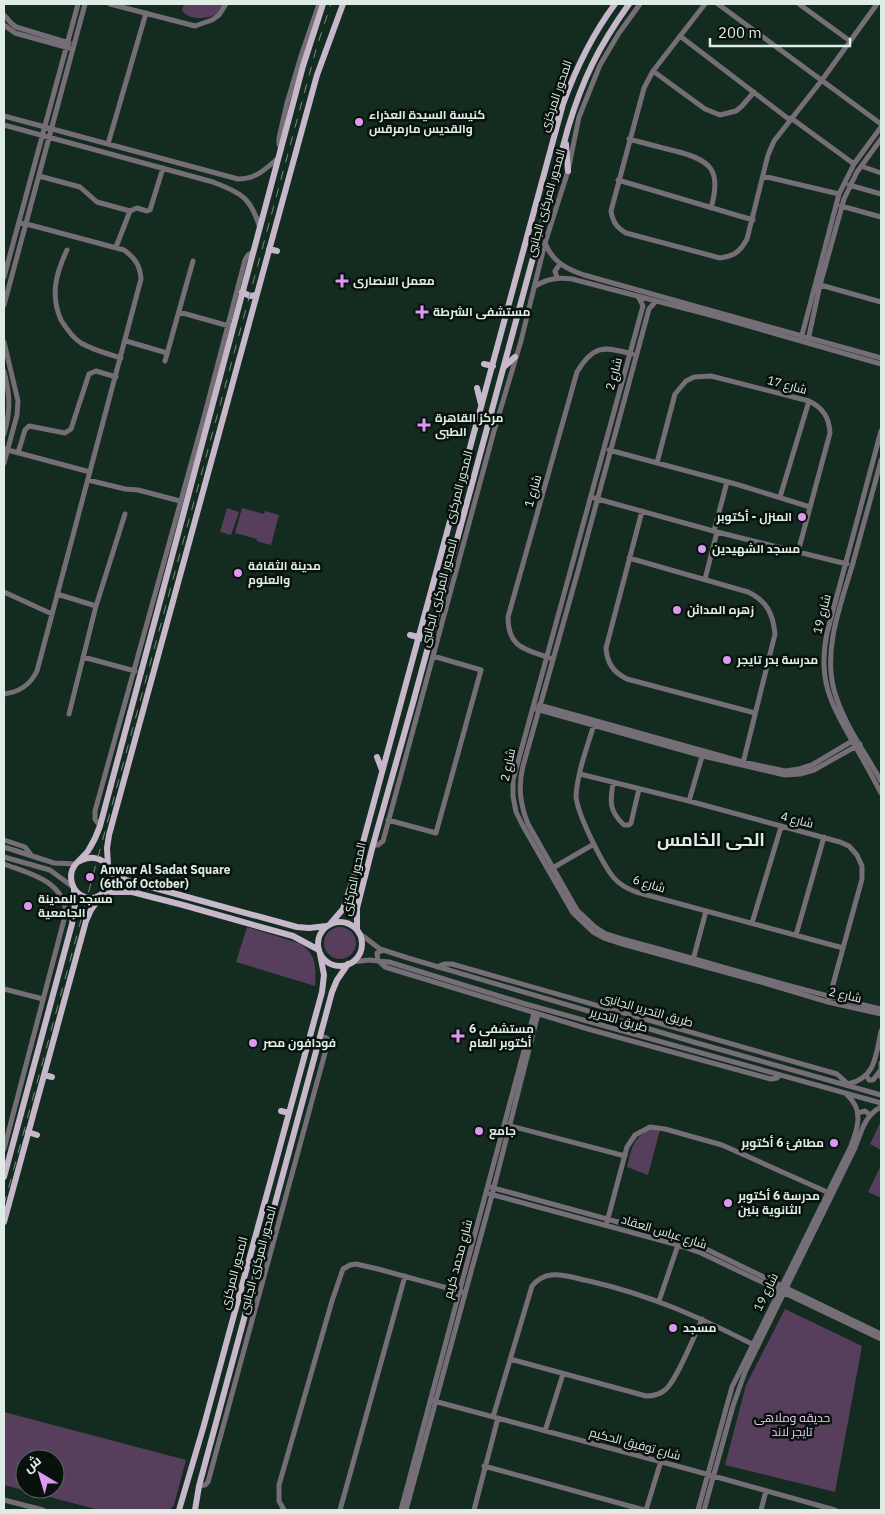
<svg xmlns="http://www.w3.org/2000/svg" width="885" height="1514" font-family="'IBM Plex Sans',Cairo,sans-serif">
	<style>
		.green { fill: #563e5c; fill-rule: evenodd }
		.lines { fill: none; stroke-linecap: round; stroke-linejoin: round }
		.minor { stroke: #756e77; stroke-width: 5 }
		.major { stroke: #c6b8ca; stroke-width: 6 }
		.rail { stroke: #788b82; stroke-width: 1; stroke-dasharray: 9 9; stroke-linecap: butt }
		.poi-dot { fill: #df98f2; stroke: #08110c; stroke-width: 2 }
		.labels { text-anchor: middle; stroke-width: 5; stroke-linejoin: round; paint-order: stroke }
		.street-label { font-size: 12px; fill: #deece5; stroke: #08110c }
		.poi-label { font-size: 12px; font-weight: bold; fill: #deece5; stroke: #08110c; text-anchor: start }
		.park-label { font-size: 12px; fill: #efc8f9; stroke: #08110c }
		.district-label { font-size: 18px; font-weight: bold; fill: #deece5; stroke: #08110c }
	</style>
	<rect width="100%" height="100%" fill="#142b20"/>
	<path class="green" d="M184 4H225C222 7 221 11 217 14 207 19 188 21 182 10Z
		M227 508 239 512 231 535 220 532Z
		M242 508 264 514 265 511 279 515 271 545 256 541 257 539 235 533Z
		M324 943a16 16 0 1 1 32 0a16 16 0 1 1-32 0Z
		M247 927 299 943C317 954 316 967 315 986L236 962Z
		M881 1121V1150L870 1144Z
		M651 1129 660 1130 648 1175 627 1167C632 1148 632 1138 651 1129Z
		M881 1165V1198L868 1192Z
		M785 1309 862 1346 835 1492 725 1465 746 1385Z
		M4 1412 186 1460 174 1505 170 1510H99L4 1485ZM25 1459H55V1489H25Z"/>
	<g class="lines">
		<path class="minor" d="M110 4 195 26 212 20 219 15 226 4
			M705 4 653 71 644 88 611 211C613 222 616 227 626 233L720 258C734 256 740 252 747 239L768 155 774 141 822 80 877 4
			M718 4 881 124
			M799 4 850 41
			M4 15 11 23 16 27 69 43
			M4 25 15 33 69 48
			M680 36 790 120
			M653 71 705 109 720 115 736 111 742 106 754 92
			M4 116 238 179C255 179 265 170 277 159
			M791 118 854 164
			M4 125 213 182C242 194 250 196 260 228
			M629 139C644 143 659 147 675 151 711 160 722 170 711 208
			M108 144 146 13
			M281 149 279 144V138L287 103 302 53 319 4
			M861 166 881 173
			M39 176 80 187 97 202 130 211
			M763 176 839 194
			M618 180 753 220
			M849 185 881 194
			M841 206 881 217
			M545 243C552 261 566 269 584 275L881 358
			M116 247 130 211 137 208 147 211 150 210 163 168
			M67 250C56 273 50 295 61 320 66 328 73 338 81 343 93 350 108 354 121 358
			M4 277 78 4
			M557 278 555 271 560 264
			M817 284 881 302
			M534 287C546 279 557 277 572 279L714 316 881 364
			M638 296 643 306 513 780V796L516 812 523 826 573 913 593 932 604 938 626 945 761 982 828 1002 881 1014
			M656 301 649 309 578 571 523 766C518 787 520 804 528 824L577 910 595 927 606 934 622 939C709 962 794 989 881 1009
			M4 305 85 4
			M179 312 229 326
			M801 339 839 194 854 164 881 127
			M808 340 820 285 844 199 857 172 881 139
			M126 341 167 353
			M4 342 18 401 17 415 4 463
			M165 361 193 261
			M4 371C10 395 11 410 4 434
			M881 431 827 633C817 682 832 705 855 746 864 761 873 778 881 793
			M4 449 90 472
			M609 450 739 485 810 507
			M18 453 25 430 29 426 65 433 71 429 89 374 96 371 116 377
			M881 460C872 495 862 529 853 563 841 604 823 648 834 690 843 723 865 752 881 781
			M657 463 675 394 686 381 694 377 711 376 809 401C823 408 829 417 830 433L798 552
			M88 480 125 489 138 490 180 501
			M780 497 809 401
			M594 498 717 532 847 564
			M642 511 606 648C607 663 613 672 627 679L755 713
			M714 531 727 482
			M629 558 748 592C767 601 773 614 775 634L743 763
			M705 579 717 532
			M4 592 52 614
			M57 594 96 606
			M83 657 135 671
			M550 658C525 649 508 648 508 617L577 372C593 345 604 346 632 354
			M4 694C20 692 30 685 37 671L141 279C140 265 135 258 124 250L19 222
			M539 705 743 762 785 771 799 769 812 765 854 740
			M536 709 703 756 785 775 800 774 814 770 860 744
			M69 714 96 606 125 514
			M595 721C588 745 578 770 576 795 576 812 603 865 614 878 620 885 628 889 636 892L843 948
			M580 774 689 801 840 842 849 846 857 855 862 866V879L829 999
			M613 783C610 802 609 811 624 825H629L631 823 639 789
			M689 801 703 753
			M388 820 436 833 481 670 433 656
			M100 826 95 819V811L203 421 245 260 248 255 254 251
			M4 840 25 847 32 856
			M373 845H378L383 841 494 431 521 341 545 243 568 171 579 117 600 65 619 33 640 4
			M4 847 54 863 76 864
			M4 857 50 870 73 887
			M4 864C30 874 62 880 66 912L4 1149
			M551 869 594 844
			M752 923 781 827
			M359 933 380 949 408 958 697 1043 881 1095
			M796 935 824 837
			M693 960 706 911
			M378 961 377 953 383 950
			M379 961 385 967 588 1029 771 1079 777 1078 780 1075
			M352 962 369 960 389 962 522 1003 881 1103
			M437 967 444 964H452L837 1074 848 1084C876 1078 876 1055 881 1031
			M4 989 43 999
			M881 1063V1077
			M866 1075 869 1080H873L880 1071
			M858 1113 865 1111 870 1115
			M507 1125 625 1156
			M490 1187 680 1239 704 1248 881 1334
			M490 1194 678 1245 701 1253 881 1339
			M607 1222 627 1147 635 1135 650 1127 665 1129 722 1145 827 1192
			M659 1301 678 1245
			M510 1359 646 1396C653 1396 659 1395 665 1390 676 1382 695 1334 702 1319
			M434 1401 688 1469 835 1510
			M493 1417 532 1286C537 1280 543 1276 551 1275 563 1273 577 1279 589 1281 650 1295 697 1316 752 1344
			M545 1431 563 1374
			M484 1466 644 1510
			M199 1486 205 1485 208 1482 328 1042 327 1038 321 1036
			M4 1500 43 1510
			M284 1510 279 1501V1485L332 1301 343 1269 350 1265 356 1264 378 1269 462 1292
			M340 1510 405 1276
			M401 1510 534 1013
			M406 1510 492 1195 538 1014
			M474 1510 498 1418
			M646 1510 661 1461
			M698 1510 732 1387 851 1146C858 1127 864 1110 847 1095
			M704 1510 733 1406 745 1372 855 1148C861 1132 865 1115 881 1107
			M761 1510 766 1491"/>
		<path class="major" d="M549 125 560 114
			M566 144 568 171
			M269 249 277 251
			M242 292 250 296 256 295
			M484 364 493 366
			M504 367 515 357
			M477 388 481 404
			M410 635 429 640
			M377 757 382 770
			M80 861C103 848 124 878 103 893 98 897 91 899 85 897 72 893 67 876 75 865 79 860 84 856 88 851 93 843 97 835 100 826L303 66 323 4
			M108 866 107 848 109 835 317 75 343 4
			M110 871 116 876 129 881 297 927 309 928 327 926
			M105 892H132L183 905 293 936 319 950
			M318 944a22 22 0 1 1 44 0a22 22 0 1 1-44 0Z
			M331 923 343 909 352 883 563 104C576 68 592 35 615 4
			M357 930V908L373 845 414 699 568 128C583 78 599 46 629 4
			M44 1075 52 1077
			M281 1111 289 1113
			M28 1132 37 1135
			M4 1177 72 924 75 904 74 890
			M4 1222 86 921 91 910 101 896
			M179 1510 204 1425 322 992 324 975 320 954
			M195 1510 199 1486 332 992 337 980 348 964"/>
		<path class="rail" d="M4 1205 317 46 331 4"/>
	</g>
	<g class="poi-dot">
		<circle cx="359" cy="122" r="5"/>
		<path d="M339.5 273.5h5v5h5v5h-5v5h-5v-5h-5v-5h5z"/>
		<path d="M419.5 304.5h5v5h5v5h-5v5h-5v-5h-5v-5h5z"/>
		<path d="M421.5 417.5h5v5h5v5h-5v5h-5v-5h-5v-5h5z"/>
		<circle cx="802" cy="517" r="5"/>
		<circle cx="702" cy="549" r="5"/>
		<circle cx="238" cy="573" r="5"/>
		<circle cx="677" cy="610" r="5"/>
		<circle cx="727" cy="660" r="5"/>
		<circle cx="90" cy="877" r="5"/>
		<circle cx="28" cy="906" r="5"/>
		<path d="M455.5 1028.5h5v5h5v5h-5v5h-5v-5h-5v-5h5z"/>
		<circle cx="253" cy="1043" r="5"/>
		<circle cx="479" cy="1131" r="5"/>
		<circle cx="834" cy="1143" r="5"/>
		<circle cx="728" cy="1203" r="5"/>
		<circle cx="673" cy="1328" r="5"/>
	</g>
	<g class="labels">
		<g class="street-label">
			<text transform="translate(556 96) rotate(-71)" y="4">المحور المركزى</text>
			<text transform="translate(546 203) rotate(-74)" y="4">المحور المركزى الجانبى</text>
			<text transform="translate(614 374) rotate(-75)" y="4">شارع 2</text>
			<text transform="translate(787 385) rotate(15)" y="4">شارع 17</text>
			<text transform="translate(459 487) rotate(-75)" y="4">المحور المركزى</text>
			<text transform="translate(533 491) rotate(-74)" y="4">شارع 1</text>
			<text transform="translate(439 593) rotate(-75)" y="4">المحور المركزى الجانبى</text>
			<text transform="translate(822 614) rotate(-76)" y="4">شارع 19</text>
			<text transform="translate(508 765) rotate(-78)" y="4">شارع 2</text>
			<text transform="translate(797 820) rotate(14)" y="4">شارع 4</text>
			<text transform="translate(354 879) rotate(-78)" y="4">المحور المركزى</text>
			<text transform="translate(649 884) rotate(17)" y="4">شارع 6</text>
			<text transform="translate(845 995) rotate(13)" y="4">شارع 2</text>
			<text transform="translate(647 1010) rotate(16)" y="4">طريق التحرير الجانبى</text>
			<text transform="translate(619 1020) rotate(16)" y="4">طريق التحرير</text>
			<text transform="translate(664 1232) rotate(17)" y="4">شارع عباس العقاد</text>
			<text transform="translate(458 1259) rotate(-75)" y="4">شارع محمد كريم</text>
			<text transform="translate(258 1260) rotate(-75)" y="4">المحور المركزى الجانبى</text>
			<text transform="translate(234 1273) rotate(-75)" y="4">المحور المركزى</text>
			<text transform="translate(766 1292) rotate(-64)" y="4">شارع 19</text>
			<text transform="translate(635 1444) rotate(15)" y="4">شارع توفيق الحكيم</text>
		</g>
		<g class="poi-label">
			<text x="369" y="119">كنيسة السيدة العذراء<tspan x="369" dy="14">والقديس مارمرقس</tspan></text>
			<text x="353" y="285">معمل الانصارى</text>
			<text x="433" y="316">مستشفى الشرطة</text>
			<text x="435" y="422">مركز القاهرة<tspan x="435" dy="14">الطبى</tspan></text>
			<text x="792" y="521" text-anchor="end">المنزل - أكتوبر</text>
			<text x="712" y="553">مسجد الشهيدين</text>
			<text x="248" y="570">مدينة الثقافة<tspan x="248" dy="14">والعلوم</tspan></text>
			<text x="687" y="614">زهره المدائن</text>
			<text x="737" y="664">مدرسة بدر تايجر</text>
			<text x="100" y="874">Anwar Al Sadat Square<tspan x="100" dy="14">(6th of October)</tspan></text>
			<text x="38" y="903">مسجد المدينة<tspan x="38" dy="14">الجامعية</tspan></text>
			<text x="469" y="1033">مستشفى 6<tspan x="469" dy="14">أكتوبر العام</tspan></text>
			<text x="263" y="1047">فودافون مصر</text>
			<text x="489" y="1135">جامع</text>
			<text x="824" y="1147" text-anchor="end">مطافئ 6 أكتوبر</text>
			<text x="738" y="1200">مدرسة 6 أكتوبر<tspan x="738" dy="14">الثانوية بنين</tspan></text>
			<text x="683" y="1332">مسجد</text>
		</g>
		<g class="park-label">
			<text x="792" y="1422">حديقه وملاهى<tspan x="792" dy="14">تايجر لاند</tspan></text>
		</g>
		<g class="district-label">
			<text x="711" y="846">الحى الخامس</text>
		</g>
	</g>
	<rect width="885" height="1514" fill="none" stroke="#deece5" stroke-width="10"/>
	<g transform="translate(40 1474) rotate(322)"><circle r="24" fill="#08110c" stroke="#5e6963"/>
	<path d="M0-4L9 19L0 12L-9 19Z" fill="#df98f2"/>
	<text y="-8" font-size="14" font-weight="bold" text-anchor="middle" fill="#deece5">ش</text>
	</g>
	<path d="M710 38v8h140v-8" fill="none" stroke="#deece5" stroke-width="2.5"/>
	<text x="718" y="38" font-size="15" fill="#deece5" stroke="#08110c" stroke-width="4" paint-order="stroke">200 m</text>
</svg>
